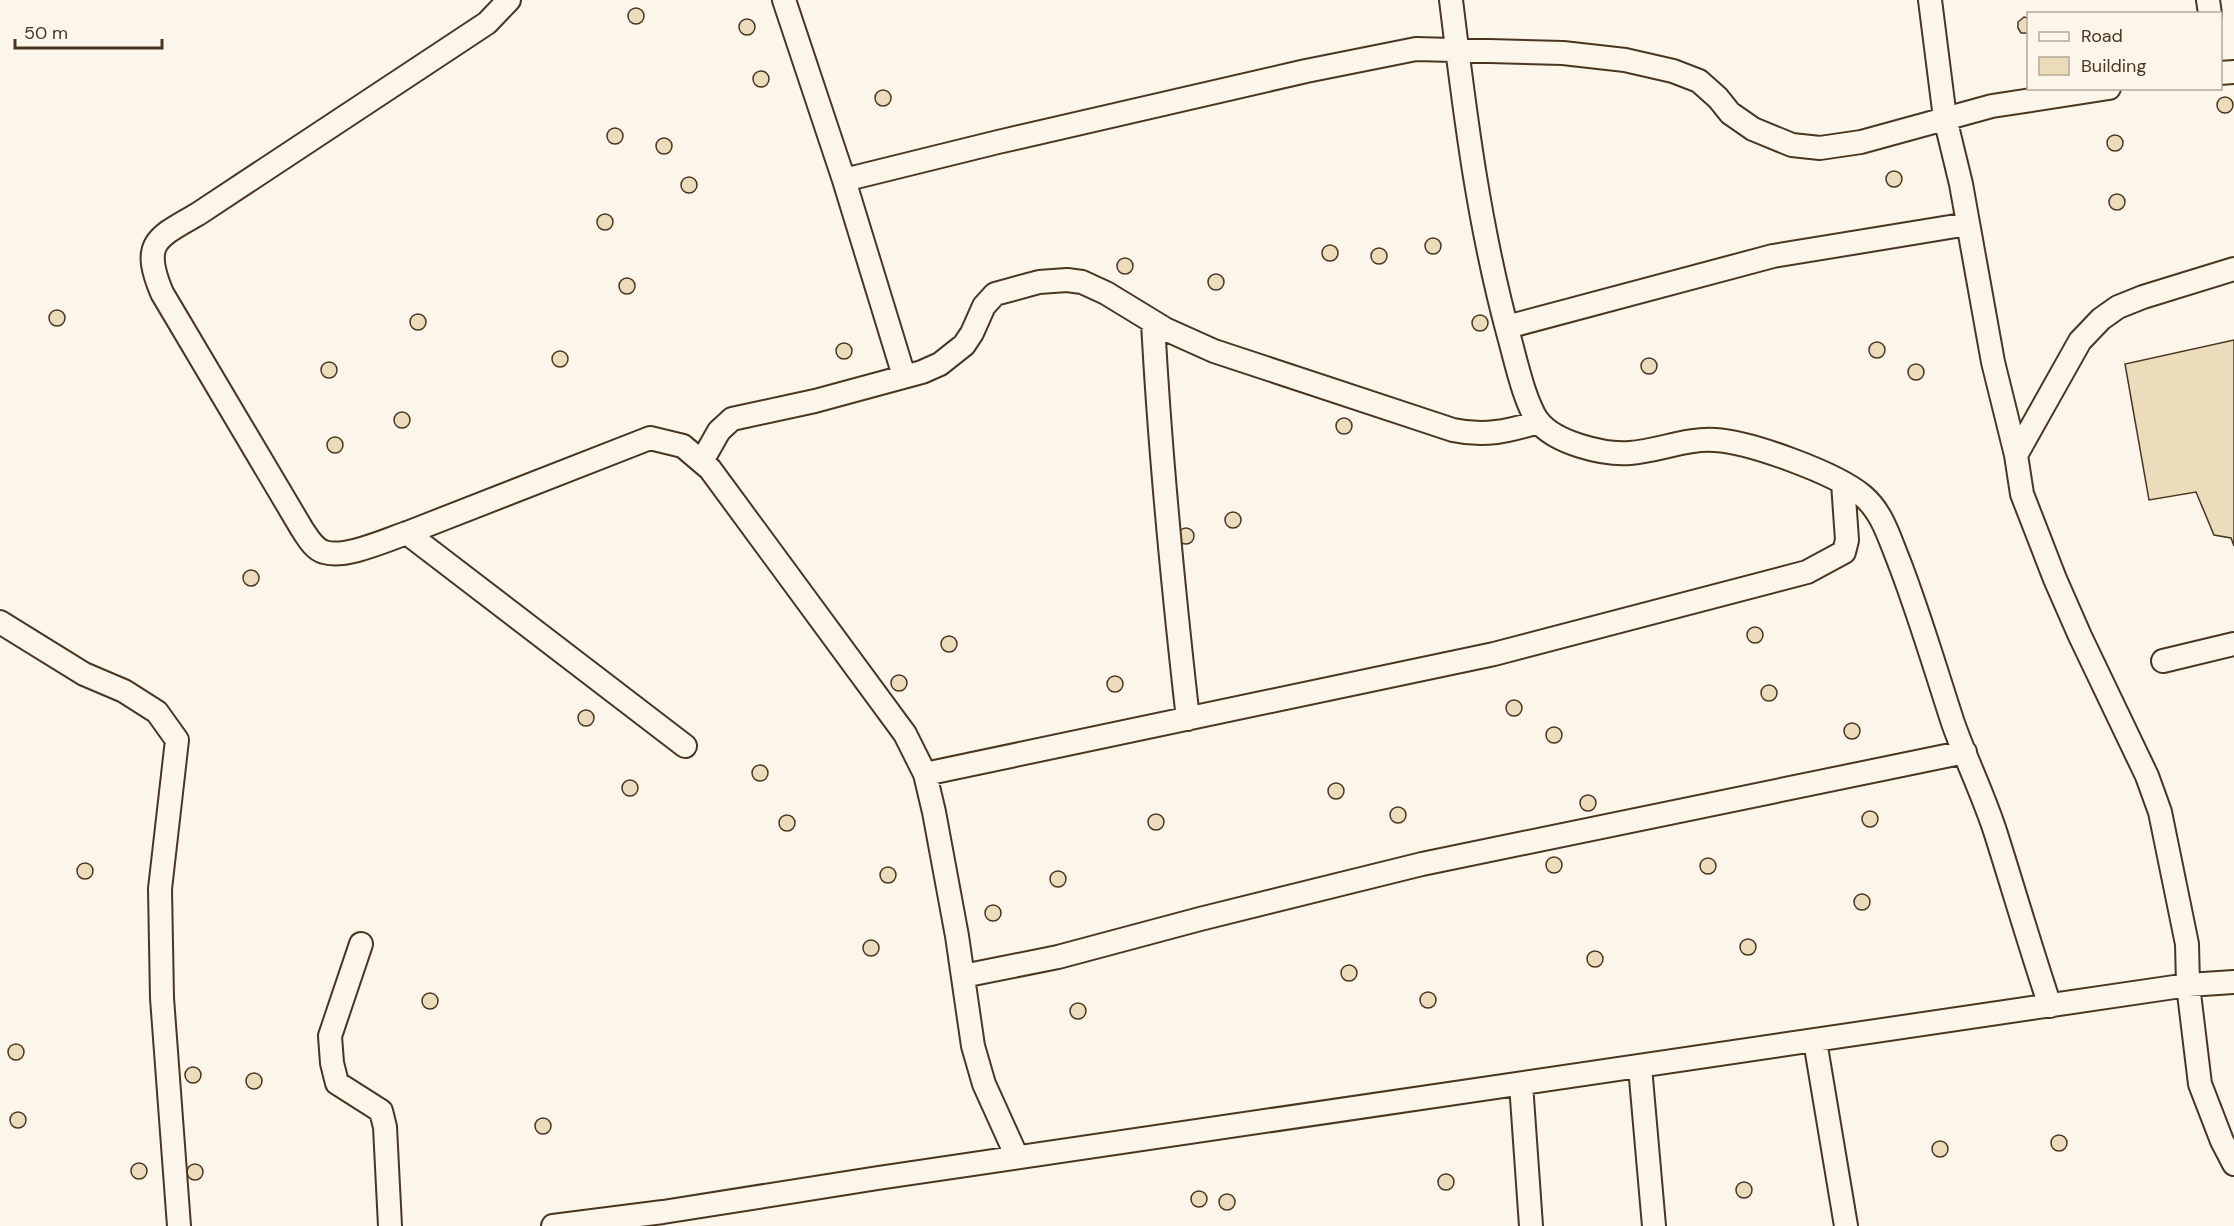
<svg xmlns="http://www.w3.org/2000/svg" width="2234" height="1226" font-family="'DM Sans',sans-serif">
	<style>
		.building { fill: #ecdcbc; stroke: #4a3520; stroke-width: 1.5 }
		.lines { fill: none; stroke-linecap: round; stroke-linejoin: round }
		.minor-casing { stroke: #4a3520; stroke-width: 26 }
		.minor { stroke: #fbf6e9; stroke-width: 22 }
	</style>
	<rect width="100%" height="100%" fill="#fbf6e9"/>
	<path class="building" d="M628 16a8 8 0 1 1 16 0a8 8 0 1 1-16 0Z
		M2024 17 2028 18V33H2021L2018 28V22Z
		M739 27a8 8 0 1 1 16 0a8 8 0 1 1-16 0Z
		M753 79a8 8 0 1 1 16 0a8 8 0 1 1-16 0Z
		M875 98a8 8 0 1 1 16 0a8 8 0 1 1-16 0Z
		M2217 105a8 8 0 1 1 16 0a8 8 0 1 1-16 0Z
		M607 136a8 8 0 1 1 16 0a8 8 0 1 1-16 0Z
		M2107 143a8 8 0 1 1 16 0a8 8 0 1 1-16 0Z
		M656 146a8 8 0 1 1 16 0a8 8 0 1 1-16 0Z
		M1886 179a8 8 0 1 1 16 0a8 8 0 1 1-16 0Z
		M681 185a8 8 0 1 1 16 0a8 8 0 1 1-16 0Z
		M2109 202a8 8 0 1 1 16 0a8 8 0 1 1-16 0Z
		M597 222a8 8 0 1 1 16 0a8 8 0 1 1-16 0Z
		M1425 246a8 8 0 1 1 16 0a8 8 0 1 1-16 0Z
		M1322 253a8 8 0 1 1 16 0a8 8 0 1 1-16 0Z
		M1371 256a8 8 0 1 1 16 0a8 8 0 1 1-16 0Z
		M1117 266a8 8 0 1 1 16 0a8 8 0 1 1-16 0Z
		M1208 282a8 8 0 1 1 16 0a8 8 0 1 1-16 0Z
		M619 286a8 8 0 1 1 16 0a8 8 0 1 1-16 0Z
		M49 318a8 8 0 1 1 16 0a8 8 0 1 1-16 0Z
		M410 322a8 8 0 1 1 16 0a8 8 0 1 1-16 0Z
		M1472 323a8 8 0 1 1 16 0a8 8 0 1 1-16 0Z
		M2234 340V546L2231 538 2214 535 2196 492 2149 500 2125 364Z
		M1869 350a8 8 0 1 1 16 0a8 8 0 1 1-16 0Z
		M836 351a8 8 0 1 1 16 0a8 8 0 1 1-16 0Z
		M552 359a8 8 0 1 1 16 0a8 8 0 1 1-16 0Z
		M1641 366a8 8 0 1 1 16 0a8 8 0 1 1-16 0Z
		M321 370a8 8 0 1 1 16 0a8 8 0 1 1-16 0Z
		M1908 372a8 8 0 1 1 16 0a8 8 0 1 1-16 0Z
		M394 420a8 8 0 1 1 16 0a8 8 0 1 1-16 0Z
		M1336 426a8 8 0 1 1 16 0a8 8 0 1 1-16 0Z
		M327 445a8 8 0 1 1 16 0a8 8 0 1 1-16 0Z
		M1225 520a8 8 0 1 1 16 0a8 8 0 1 1-16 0Z
		M1178 536a8 8 0 1 1 16 0a8 8 0 1 1-16 0Z
		M243 578a8 8 0 1 1 16 0a8 8 0 1 1-16 0Z
		M1747 635a8 8 0 1 1 16 0a8 8 0 1 1-16 0Z
		M941 644a8 8 0 1 1 16 0a8 8 0 1 1-16 0Z
		M891 683a8 8 0 1 1 16 0a8 8 0 1 1-16 0Z
		M1107 684a8 8 0 1 1 16 0a8 8 0 1 1-16 0Z
		M1761 693a8 8 0 1 1 16 0a8 8 0 1 1-16 0Z
		M1506 708a8 8 0 1 1 16 0a8 8 0 1 1-16 0Z
		M578 718a8 8 0 1 1 16 0a8 8 0 1 1-16 0Z
		M1844 731a8 8 0 1 1 16 0a8 8 0 1 1-16 0Z
		M1546 735a8 8 0 1 1 16 0a8 8 0 1 1-16 0Z
		M752 773a8 8 0 1 1 16 0a8 8 0 1 1-16 0Z
		M622 788a8 8 0 1 1 16 0a8 8 0 1 1-16 0Z
		M1328 791a8 8 0 1 1 16 0a8 8 0 1 1-16 0Z
		M1580 803a8 8 0 1 1 16 0a8 8 0 1 1-16 0Z
		M1390 815a8 8 0 1 1 16 0a8 8 0 1 1-16 0Z
		M1862 819a8 8 0 1 1 16 0a8 8 0 1 1-16 0Z
		M1148 822a8 8 0 1 1 16 0a8 8 0 1 1-16 0Z
		M779 823a8 8 0 1 1 16 0a8 8 0 1 1-16 0Z
		M1546 865a8 8 0 1 1 16 0a8 8 0 1 1-16 0Z
		M1700 866a8 8 0 1 1 16 0a8 8 0 1 1-16 0Z
		M77 871a8 8 0 1 1 16 0a8 8 0 1 1-16 0Z
		M880 875a8 8 0 1 1 16 0a8 8 0 1 1-16 0Z
		M1050 879a8 8 0 1 1 16 0a8 8 0 1 1-16 0Z
		M1854 902a8 8 0 1 1 16 0a8 8 0 1 1-16 0Z
		M985 913a8 8 0 1 1 16 0a8 8 0 1 1-16 0Z
		M1740 947a8 8 0 1 1 16 0a8 8 0 1 1-16 0Z
		M863 948a8 8 0 1 1 16 0a8 8 0 1 1-16 0Z
		M1587 959a8 8 0 1 1 16 0a8 8 0 1 1-16 0Z
		M1341 973a8 8 0 1 1 16 0a8 8 0 1 1-16 0Z
		M1420 1000a8 8 0 1 1 16 0a8 8 0 1 1-16 0Z
		M422 1001a8 8 0 1 1 16 0a8 8 0 1 1-16 0Z
		M1070 1011a8 8 0 1 1 16 0a8 8 0 1 1-16 0Z
		M8 1052a8 8 0 1 1 16 0a8 8 0 1 1-16 0Z
		M185 1075a8 8 0 1 1 16 0a8 8 0 1 1-16 0Z
		M246 1081a8 8 0 1 1 16 0a8 8 0 1 1-16 0Z
		M10 1120a8 8 0 1 1 16 0a8 8 0 1 1-16 0Z
		M535 1126a8 8 0 1 1 16 0a8 8 0 1 1-16 0Z
		M2051 1143a8 8 0 1 1 16 0a8 8 0 1 1-16 0Z
		M1932 1149a8 8 0 1 1 16 0a8 8 0 1 1-16 0Z
		M131 1171a8 8 0 1 1 16 0a8 8 0 1 1-16 0Z
		M187 1172a8 8 0 1 1 16 0a8 8 0 1 1-16 0Z
		M1438 1182a8 8 0 1 1 16 0a8 8 0 1 1-16 0Z
		M1736 1190a8 8 0 1 1 16 0a8 8 0 1 1-16 0Z
		M1191 1199a8 8 0 1 1 16 0a8 8 0 1 1-16 0Z
		M1219 1202a8 8 0 1 1 16 0a8 8 0 1 1-16 0Z"/>
	<g class="lines">
		<g class="minor-casing">
			<path id="minor" d="M509 0 487 23 198 214C156 238 141 243 162 293L302 529C308 538 314 549 324 552 345 559 386 540 407 533L650 438 683 446 710 469 905 734 925 774 934 812 957 936 973 1046 984 1084 1017 1157
				M784 0 844 180 904 376
				M1451 0C1465 115 1479 228 1510 340 1516 362 1525 403 1538 421 1555 443 1604 455 1630 453 1658 451 1687 438 1715 440 1750 442 1836 473 1863 496 1882 512 1889 537 1898 559 1919 613 1935 668 1953 723 1966 760 1984 796 1996 834 2014 891 2031 949 2050 1006
				M1930 0 1945 118 1961 184 1993 362 2016 455
				M2208 0 2210 14
				M2220 73 2234 72
				M844 180 998 142 1306 71 1416 49 1563 53 1625 60 1673 71 1699 81 1718 98 1730 113 1753 129 1792 145 1820 148 1861 142 1992 106 2109 88
				M2234 269 2143 297 2118 307 2101 319 2080 341 2016 455 2022 494 2055 579 2080 636 2147 776 2160 812 2187 944 2188 985 2200 1084 2222 1141 2234 1164
				M1153 322C1160 455 1173 587 1188 719
				M1507 327 1773 256 1968 224
				M702 461 719 431 732 419 815 401 922 372 940 364 964 345 972 333 984 306 995 294 1039 282 1067 280 1082 282 1106 293 1165 329 1214 351 1453 430C1485 437 1508 431 1539 422
				M407 533 685 746
				M0 622 84 674 124 691 157 712 177 740 160 889 162 998 179 1226
				M2163 661 2234 644
				M925 774 1494 654 1807 572 1844 552 1847 540 1843 483
				M361 944 330 1036 332 1063 337 1083 381 1111 385 1127 390 1226
				M963 976 1058 957 1200 919 1422 864 1965 752
				M1815 1041 1846 1226
				M1640 1067 1654 1226
				M1521 1084 1531 1226
				M553 1226 663 1212 878 1178 2188 985 2234 982"/>
		</g>
		<use href="#minor" class="minor"/>
	</g>
	<rect x="2027" y="12" width="195" height="78" fill="#fbf6e9" stroke="#b4a999" stroke-width="1.5"/>
	<rect x="2039" y="32" width="30" height="9" fill="#fbf6e9" stroke="#b4a999" stroke-width="1.5"/>
	<text x="2081" y="42" font-size="18" fill="#4a3520">Road</text>
	<rect x="2039" y="57" width="30" height="18" fill="#ecdcbc" stroke="#b4a999" stroke-width="1.5"/>
	<text x="2081" y="72" font-size="18" fill="#4a3520">Building</text>
	<path d="M15 39v9h147v-9" fill="none" stroke="#4a3520" stroke-width="3"/>
	<text x="24" y="39" font-size="18" fill="#4a3520" stroke="#fbf6e9" stroke-width="4.5" paint-order="stroke">50 m</text>
</svg>
